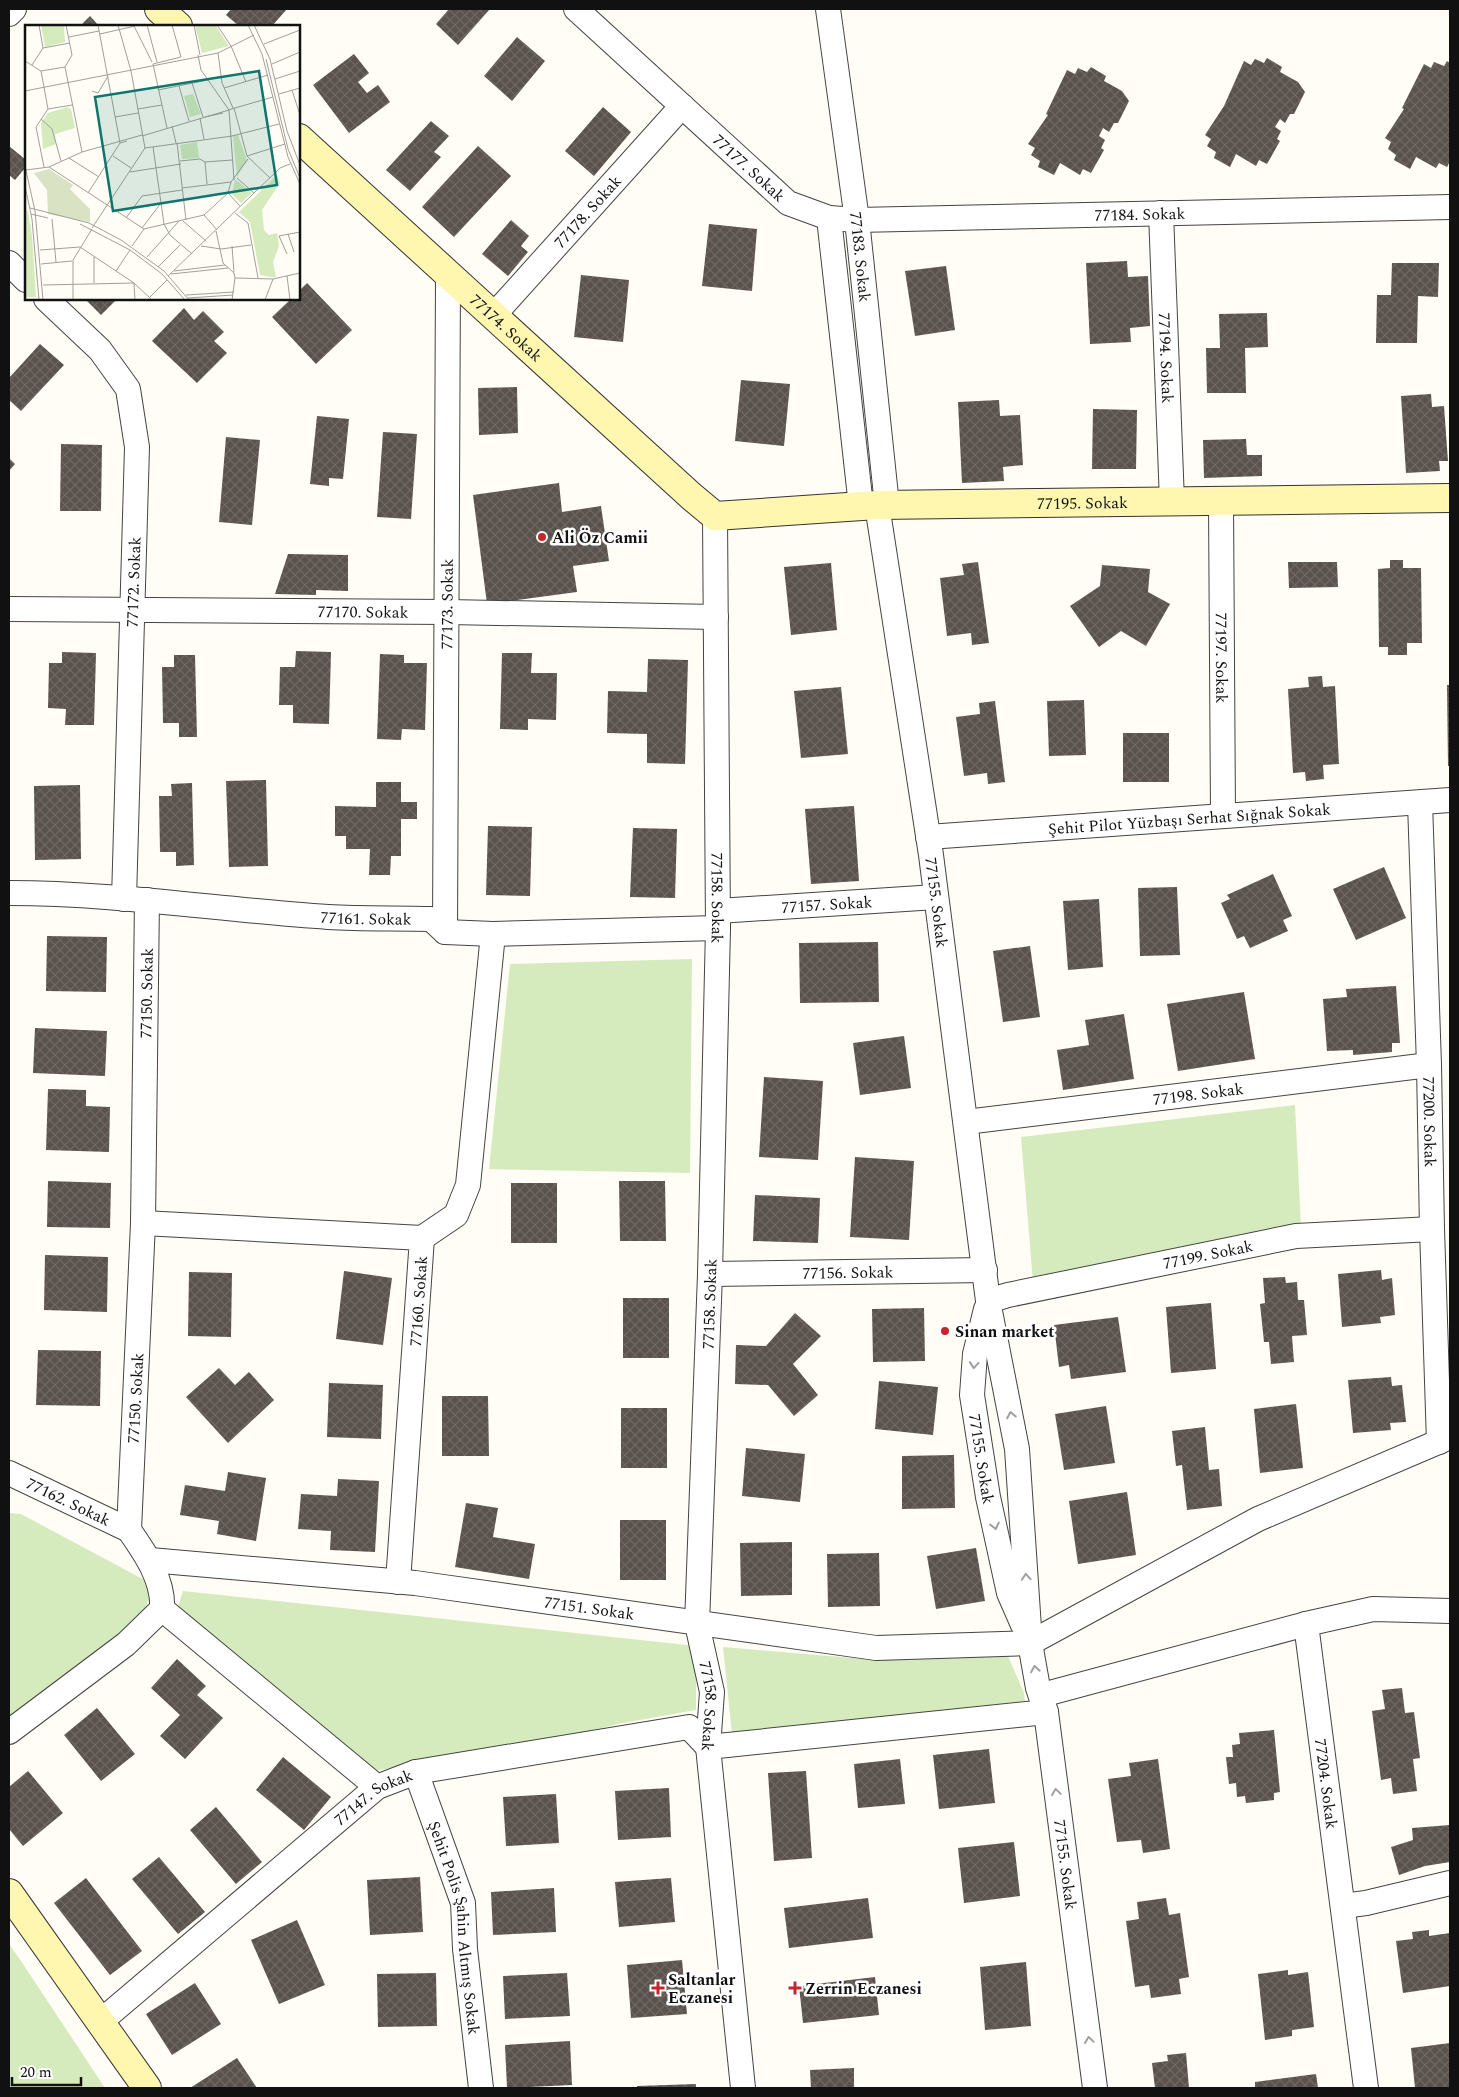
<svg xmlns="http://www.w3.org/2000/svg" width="1459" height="2097" font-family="Spectral,serif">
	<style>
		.park { fill: #d5ebbd }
		.building { fill: url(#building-cross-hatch) }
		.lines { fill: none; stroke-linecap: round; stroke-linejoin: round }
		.street-casing { stroke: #444; stroke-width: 26 }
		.secondary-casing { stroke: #333; stroke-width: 30 }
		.street { stroke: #fff; stroke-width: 24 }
		.secondary { stroke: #fff6b0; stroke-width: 28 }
		.oneway { stroke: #a0a0a0 }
		.poi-dot { fill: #c4262e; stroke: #fff; stroke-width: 2 }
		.labels { text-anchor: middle; stroke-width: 5; stroke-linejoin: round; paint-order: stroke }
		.street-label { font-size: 16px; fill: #111; stroke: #fff }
		.poi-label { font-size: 16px; font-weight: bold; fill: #111; stroke: #fff; text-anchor: start }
		.inset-road { fill: none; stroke: #a09f9a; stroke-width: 1 }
		.view { fill: #0f766e; fill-opacity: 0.15; stroke: #0f766e; stroke-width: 2.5 }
		.inset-edge { fill: none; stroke: #111; stroke-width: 2.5 }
	</style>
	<defs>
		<pattern id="building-cross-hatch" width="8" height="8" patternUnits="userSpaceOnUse" patternTransform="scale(1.25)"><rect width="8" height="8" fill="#5a524d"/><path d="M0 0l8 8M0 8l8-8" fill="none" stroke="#6d6662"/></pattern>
	</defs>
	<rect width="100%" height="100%" fill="#fffdf5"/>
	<path class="park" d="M692 959 690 1173 489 1169 510 964Z
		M1295 1105 1301 1228 1033 1282 1021 1137Z
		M9 1513 21 1514 152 1584 141 1628 9 1717Z
		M183 1591 696 1646V1710L623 1723 504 1751 373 1771 176 1613Z
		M723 1647 875 1660 1008 1656 1024 1693 1025 1701 732 1734Z
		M9 1944 21 1961 105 2088H9Z"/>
	<path class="building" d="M231 9H287L272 26H239L226 15Z
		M449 9H490L458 45 436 24Z
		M90 16 99 26H80Z
		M517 37 545 61 512 101 484 76Z
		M354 54 369 73 358 82 367 93 378 85 390 102 349 133 313 85Z
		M1267 58 1282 67 1280 72 1298 82 1305 92 1294 114H1290L1285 123 1280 119 1275 127 1281 131 1277 139 1280 141 1267 164 1259 160 1256 166 1236 154 1230 167 1214 158 1216 152 1207 146 1211 139 1205 135 1224 106 1244 61 1251 65 1255 59 1264 63Z
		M1447 61 1450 63V161L1447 167 1439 163 1436 168 1416 157 1410 169 1394 160 1396 155 1388 149 1391 142 1385 138 1404 109 1402 108 1424 64 1431 68 1434 62 1444 66Z
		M1091 67 1106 76 1104 81 1122 91 1129 101 1118 123H1114L1109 132 1103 128 1099 136 1105 140 1101 148 1104 150 1091 173 1083 169 1080 175 1060 163 1054 175 1038 167 1040 161 1031 155 1035 148 1028 144 1048 115 1046 114 1067 70 1075 74 1078 68 1087 72Z
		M603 107 631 132 594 176 565 151Z
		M431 121 449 136 434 152 441 157 410 191 386 170Z
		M9 146 26 160V167L15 180 9 175Z
		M478 146 511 176 454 237 422 207Z
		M511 220 529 236 521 246 528 252 508 276 482 254Z
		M709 224 757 229 752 291 702 286Z
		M1127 261 1128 277 1148 276 1150 326 1130 328 1131 342 1090 344 1086 263Z
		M1392 263H1439L1438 297 1418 296 1417 343H1376L1377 295H1391Z
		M946 266 955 330 915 336 905 271Z
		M581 275 629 280 623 342 574 337Z
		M307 283 352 330 316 364 272 317 291 299H299V291Z
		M85 299H117L101 315Z
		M184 308 194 320 203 311 224 332 214 341 227 353 197 383 152 341Z
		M1267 313 1268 347 1245 348 1246 393H1207L1206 348H1220L1219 314Z
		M40 344 64 365 21 411 9 400V378Z
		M741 380 790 384 784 446 735 441Z
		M517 387 518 433 479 435 478 388Z
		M1431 394 1432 407 1444 406 1448 461H1439L1440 471 1406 473 1401 396Z
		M999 400 1000 416 1020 415 1023 465 1003 467 1004 481 962 483 958 402Z
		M1093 409 1137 410 1136 469H1092Z
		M317 416 349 419 343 479 329 478V486L310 484Z
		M383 432 417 434 411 519 377 517Z
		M226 437 260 440 252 525 219 522Z
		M1246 439 1247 455H1262V476L1204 478 1203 440Z
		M61 444 102 445 101 511H60Z
		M9 458 15 464 9 471Z
		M559 483 562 512 601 506 609 561 573 566 577 592 487 604 473 495Z
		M288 554 348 555V591L316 590V595L275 594Z
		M1390 560H1403V568H1421L1422 643H1407V655H1388V647H1379L1378 569 1390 568Z
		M978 562 989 643 972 645 971 633 947 636 940 578 964 575 962 564Z
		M1288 562H1337L1338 587 1289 588Z
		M831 563 837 630 791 635 784 567Z
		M1102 565 1150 569 1148 592 1170 604 1146 646 1121 631 1099 647 1070 606 1100 586Z
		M296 651 331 652 329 724 293 723V705H279L280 667H295Z
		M62 652 96 653 94 725H65L66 709 48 708 49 663H62Z
		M502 653H532L531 673H557L556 720 528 719V730L500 729Z
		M380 654 404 655V663H427L425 730 402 729 401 740 377 739Z
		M174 655H195L197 737H179V723H163L162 667H174Z
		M648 659 688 660 685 764 647 763V734L607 733 608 691 647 692Z
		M1322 676 1323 687 1335 686 1339 764 1323 765 1324 779 1306 781 1305 772 1293 773 1288 689 1309 687 1308 677Z
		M1447 685H1450V766H1448Z
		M841 687 848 754 801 758 794 691Z
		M1084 700 1086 755 1049 756 1047 701Z
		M995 701 1005 782 988 784 987 773 964 776 956 717 980 714 979 703Z
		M1123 733H1169V782H1123Z
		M266 780 268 866 229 867 226 781Z
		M376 782H401V802H417V819H401V856H391L390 875H369L370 849H346V836H335V806L376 807Z
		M192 783 194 865 176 866V852H160L159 796H172L171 784Z
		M80 785 81 859 35 860 34 786Z
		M854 806 859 881 811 884 805 809Z
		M488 826 532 827 530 896 486 895Z
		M633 828 677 829 675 898 630 897Z
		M1384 867 1406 918 1356 940 1333 889Z
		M1273 874 1292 916 1283 920 1288 931 1250 948 1244 936 1237 939 1221 903 1230 899 1227 895Z
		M1177 887 1180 955 1140 956 1138 888Z
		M1099 899 1103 967 1068 970 1063 901Z
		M47 936 107 937 106 992 46 991Z
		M878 942 879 1002 800 1003 799 943Z
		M1030 946 1040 1017 1003 1022 993 951Z
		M1396 986 1400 1043H1392V1052L1353 1055V1050L1327 1051 1323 999 1347 997 1346 989Z
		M1244 992 1255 1059 1178 1071 1167 1004Z
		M1124 1014 1134 1079 1063 1090 1057 1050 1089 1045 1085 1020Z
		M35 1028 107 1031 105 1076 33 1073Z
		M904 1036 911 1088 860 1095 853 1043Z
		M764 1077 823 1081 818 1160 759 1157Z
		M48 1089 86 1090V1106L110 1107 109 1152 46 1150Z
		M855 1157 914 1161 909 1240 850 1237Z
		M48 1181 111 1183 110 1228 47 1227Z
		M619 1181H665L666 1241H620Z
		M511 1183H557V1243H511Z
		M755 1195 820 1198 818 1243 753 1241Z
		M45 1255 108 1257 107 1312 44 1310Z
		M1381 1270 1382 1280 1392 1278 1395 1315 1380 1317 1381 1323 1342 1327 1338 1274Z
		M344 1271 392 1278 383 1345 336 1339Z
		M189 1272 232 1273 231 1337 188 1336Z
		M1285 1277 1286 1283 1297 1282 1298 1300H1304L1307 1335 1292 1336 1294 1362 1271 1364 1269 1342H1264L1260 1304 1265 1303 1263 1278Z
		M623 1298H669V1358H623Z
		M1211 1303 1216 1369 1171 1373 1166 1307Z
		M924 1308 925 1361 873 1362 872 1309Z
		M795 1313 821 1336 793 1364 818 1395 794 1416 768 1385 735 1384 736 1345 766 1346Z
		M1118 1317 1126 1372 1071 1379 1069 1365 1059 1367 1054 1325Z
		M38 1350 101 1351 100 1406 36 1405Z
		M219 1368 235 1385 249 1372 274 1400 228 1443 186 1397Z
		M1391 1377 1392 1386 1402 1385 1406 1422 1390 1423 1391 1430 1353 1433 1348 1380Z
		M879 1381 938 1387 933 1435 875 1429Z
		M329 1383 383 1385 381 1439 327 1437Z
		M442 1396H488L489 1456H442Z
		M1296 1404 1303 1468 1260 1473 1254 1409Z
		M1106 1406 1115 1463 1064 1470 1055 1414Z
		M621 1408H667V1468H621Z
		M1205 1427 1209 1470 1219 1469 1222 1506 1187 1510 1182 1465 1176 1466 1172 1431Z
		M746 1448 805 1454 800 1502 742 1496Z
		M954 1455 955 1508 902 1509V1456Z
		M228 1472 266 1478 256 1541 217 1534 219 1521 180 1515 185 1485 225 1491Z
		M338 1479 379 1481 375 1552 330 1550 331 1531 298 1529 301 1494 337 1496Z
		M1127 1492 1136 1555 1078 1564 1069 1501Z
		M466 1503 498 1508 493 1537 535 1544 529 1579 455 1567Z
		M620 1520H666V1580H620Z
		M792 1542V1595L741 1596 740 1543Z
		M976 1548 985 1601 936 1609 927 1556Z
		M879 1553 880 1606 828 1607 827 1554Z
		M177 1659 206 1686 197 1695 223 1718 185 1759 160 1736 180 1715 151 1688Z
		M1402 1688 1405 1713 1414 1712 1420 1758 1413 1759 1417 1791 1393 1794 1391 1778 1381 1780 1372 1711 1385 1709 1382 1690Z
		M97 1708 135 1754 101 1781 64 1735Z
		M1274 1730 1280 1792 1274 1793V1800L1246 1803 1245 1796 1237 1797 1236 1783 1229 1784 1226 1757H1233L1232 1745 1240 1744 1239 1733Z
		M989 1749 995 1803 939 1809 933 1755Z
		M283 1757 331 1797 304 1830 256 1790Z
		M900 1759 905 1804 858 1808 854 1764Z
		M1158 1759 1170 1849 1143 1853 1141 1840 1117 1842 1108 1779 1131 1776 1129 1763Z
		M28 1771 63 1813 23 1846 9 1829V1787Z
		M806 1771 812 1858 774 1861 768 1773Z
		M669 1788 671 1837 618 1840 615 1791Z
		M556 1794 559 1843 506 1846 503 1797Z
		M216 1807 262 1862 236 1884 190 1830Z
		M1450 1825V1862L1425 1866 1399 1875 1391 1847 1413 1840 1412 1828Z
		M1014 1842 1020 1896 964 1903 958 1848Z
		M159 1857 205 1912 178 1934 132 1879Z
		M420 1877 423 1932 370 1935 367 1880Z
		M86 1878 142 1951 110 1975 54 1903Z
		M671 1878 675 1922 619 1927 615 1882Z
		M554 1888 556 1932 493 1935 491 1892Z
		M868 1898 873 1938 789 1948 784 1908Z
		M1166 1898 1169 1915 1180 1913 1189 1977 1179 1979 1181 1994 1151 1998 1149 1985 1135 1987 1126 1921 1139 1919 1137 1902Z
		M297 1920 325 1985 279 2004 251 1940Z
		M1429 1930V1936L1450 1933V1986L1403 1993 1396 1941 1413 1939 1412 1932Z
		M682 1960 687 2014 631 2018 627 1965Z
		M1026 1962 1031 2026 985 2030 980 1967Z
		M1288 1970V1975L1308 1972 1314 2027 1292 2030V2036L1265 2040 1258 1974Z
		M436 1973 437 2026 378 2027 377 1974Z
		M567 1973 570 2016 505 2019 503 1976Z
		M875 1977 879 2015 803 2023 799 1986Z
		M195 1983 221 2024 172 2055 146 2014Z
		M570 2041 572 2085 507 2088 505 2045Z
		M1450 2043V2088H1415L1411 2048Z
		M1186 2053 1189 2088H1155L1152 2063 1168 2061 1167 2055Z
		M237 2058 257 2088H190Z
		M854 2068V2088H811L810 2070Z
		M1316 2074 1318 2088H1255V2082Z
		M696 2084V2088H637V2086Z"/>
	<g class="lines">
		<g class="street-casing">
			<g id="street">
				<path id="s1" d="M576 9 788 203 829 218 861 506"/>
				<path id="s2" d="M828 9 857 220 887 505"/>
				<path d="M9 14 14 9"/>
				<path id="s3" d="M1161 213 1172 502"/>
				<path id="s4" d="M829 218 857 220 1450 207"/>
				<path d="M9 263 26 280"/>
				<path d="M46 299 100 350 128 389 137 447 124 899"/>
				<path id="s5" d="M493 316 682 106"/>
				<path id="s6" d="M1221 502 1223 815"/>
				<path id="s7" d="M877 505 931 855 988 1301 1017 1449 1030 1643 1038 1688 1046 1712 1095 2088"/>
				<path id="s8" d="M715 516 718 928 710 1274 697 1624 712 1692 708 1747 743 2088"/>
				<path id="s9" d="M9 609 448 612 716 617"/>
				<path id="s10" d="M1420 803 1429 1065 1432 1229 1439 1442"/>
				<path id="s11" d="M928 837 1450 800"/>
				<path id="s12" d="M9 893C116 893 221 910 328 917 362 919 397 918 431 919L445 932 493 934 718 928"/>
				<path d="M147 900 143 1223 129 1530C145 1553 164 1580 162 1609L377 1787"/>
				<path id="s13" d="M718 911 936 897"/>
				<path id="s14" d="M445 932 448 276"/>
				<path id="s15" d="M966 1122 1429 1065"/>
				<path d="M143 1223 422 1238 398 1582"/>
				<path d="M422 1238 456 1215 468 1185 493 934"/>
				<path id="s16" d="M710 1274 985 1270"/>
				<path id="s17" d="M988 1301 1008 1295 1296 1236 1432 1229"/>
				<path id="s18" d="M986 1309 975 1354 972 1395 988 1497 1009 1593 1023 1625"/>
				<path id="s19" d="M9 1473 129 1530"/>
				<path id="s20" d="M150 1560 415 1583 876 1648 1030 1643 1258 1519 1450 1437"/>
				<path id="s21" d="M1306 1624 1366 2088"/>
				<path d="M1042 1695 1306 1624 1373 1609 1450 1611"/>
				<path d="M9 1732 126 1644 162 1609"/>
				<path id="s22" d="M416 1772 463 1903 465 1949 481 2088"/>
				<path d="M1343 1906 1366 1903 1450 1883"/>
				<path id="s23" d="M100 2022 377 1787 416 1772 689 1727 708 1747 1046 1712"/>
			</g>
		</g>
		<g class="secondary-casing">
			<g id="secondary">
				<path d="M159 9 178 26"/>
				<path id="s24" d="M299 138 691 496 715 516 877 505 1450 498"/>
				<path d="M9 1893 147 2088"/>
			</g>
		</g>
		<use href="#street" class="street"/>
		<use href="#secondary" class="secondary"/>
	</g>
	<defs><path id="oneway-chevron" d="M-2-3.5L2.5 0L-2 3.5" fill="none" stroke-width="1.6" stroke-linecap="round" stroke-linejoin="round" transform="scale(1.25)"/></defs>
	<g class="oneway">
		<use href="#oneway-chevron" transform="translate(974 1365) rotate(95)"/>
		<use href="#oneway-chevron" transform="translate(1011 1415) rotate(-101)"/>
		<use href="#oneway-chevron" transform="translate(995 1526) rotate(78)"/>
		<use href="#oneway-chevron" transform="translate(1026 1577) rotate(-94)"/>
		<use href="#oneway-chevron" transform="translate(1035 1669) rotate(-100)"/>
		<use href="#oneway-chevron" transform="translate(1056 1792) rotate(-98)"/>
		<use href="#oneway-chevron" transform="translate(1089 2040) rotate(-98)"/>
	</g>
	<g class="poi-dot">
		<circle cx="542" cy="537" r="5"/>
		<circle cx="945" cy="1331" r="5"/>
		<path d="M655.5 1980.5h5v5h5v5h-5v5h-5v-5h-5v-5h5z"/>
		<path d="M792.5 1980.5h5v5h5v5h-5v5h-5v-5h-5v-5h5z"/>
	</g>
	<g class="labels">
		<g class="street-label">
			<text dy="6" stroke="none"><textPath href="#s1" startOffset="235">77177. Sokak</textPath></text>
			<text dy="6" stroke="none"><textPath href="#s5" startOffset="141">77178. Sokak</textPath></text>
			<text dy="6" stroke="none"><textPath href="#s4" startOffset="311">77184. Sokak</textPath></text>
			<text dy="6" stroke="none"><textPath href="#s2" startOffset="250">77183. Sokak</textPath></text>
			<text dy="6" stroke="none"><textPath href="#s24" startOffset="281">77174. Sokak</textPath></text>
			<text dy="6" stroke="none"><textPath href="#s3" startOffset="145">77194. Sokak</textPath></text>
			<text dy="6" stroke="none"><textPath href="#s24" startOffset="930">77195. Sokak</textPath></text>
			<text transform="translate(133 582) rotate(-88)" y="6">77172. Sokak</text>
			<text dy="6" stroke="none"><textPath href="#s14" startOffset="328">77173. Sokak</textPath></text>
			<text dy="6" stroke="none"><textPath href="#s9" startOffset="354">77170. Sokak</textPath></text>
			<text dy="6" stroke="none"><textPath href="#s6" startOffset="156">77197. Sokak</textPath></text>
			<text dy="6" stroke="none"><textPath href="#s11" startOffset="262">Şehit Pilot Yüzbaşı Serhat Sığnak Sokak</textPath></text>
			<text dy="6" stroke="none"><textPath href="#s8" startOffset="382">77158. Sokak</textPath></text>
			<text dy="6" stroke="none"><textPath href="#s7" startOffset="402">77155. Sokak</textPath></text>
			<text dy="6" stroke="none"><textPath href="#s13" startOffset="109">77157. Sokak</textPath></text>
			<text dy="6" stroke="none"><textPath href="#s12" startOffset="358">77161. Sokak</textPath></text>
			<text transform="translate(146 993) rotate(-89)" y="6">77150. Sokak</text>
			<text dy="6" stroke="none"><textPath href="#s15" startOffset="234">77198. Sokak</textPath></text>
			<text dy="6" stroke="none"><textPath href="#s10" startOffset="319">77200. Sokak</textPath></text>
			<text dy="6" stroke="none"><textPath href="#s17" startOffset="225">77199. Sokak</textPath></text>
			<text dy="6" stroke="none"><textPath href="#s16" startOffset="138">77156. Sokak</textPath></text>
			<text transform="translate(418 1301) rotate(-86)" y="6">77160. Sokak</text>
			<text transform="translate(709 1304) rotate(-88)" y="6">77158. Sokak</text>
			<text transform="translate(135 1398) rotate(-87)" y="6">77150. Sokak</text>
			<text dy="6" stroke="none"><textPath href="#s18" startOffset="152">77155. Sokak</textPath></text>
			<text dy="6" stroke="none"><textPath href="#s19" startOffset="66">77162. Sokak</textPath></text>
			<text dy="6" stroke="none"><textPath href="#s20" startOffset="442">77151. Sokak</textPath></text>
			<text dy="6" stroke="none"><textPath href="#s8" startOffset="1192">77158. Sokak</textPath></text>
			<text dy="6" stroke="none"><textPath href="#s21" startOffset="161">77204. Sokak</textPath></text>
			<text dy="6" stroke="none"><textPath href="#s23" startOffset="355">77147. Sokak</textPath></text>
			<text dy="6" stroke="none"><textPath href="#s7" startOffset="1374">77155. Sokak</textPath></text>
			<text dy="6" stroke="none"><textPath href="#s22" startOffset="162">Şehit Polis Şahin Altmış Sokak</textPath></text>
		</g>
		<g class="poi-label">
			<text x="552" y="543">Ali Öz Camii</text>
			<text x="955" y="1337">Sinan market</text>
			<text x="668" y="1985">Saltanlar<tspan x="668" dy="18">Eczanesi</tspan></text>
			<text x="805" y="1994">Zerrin Eczanesi</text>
		</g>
	</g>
	<g transform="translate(25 25)">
		<rect width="275" height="275" fill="#fffdf5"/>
		<path d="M24 144 48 160 45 164 65 184V197L23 189 22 165 9 148Z" fill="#d9e3c4"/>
		<path d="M16 0H39L40 17 20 22ZM170 0H190L204 21 177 28ZM168 69 176 89 165 92 159 71ZM42 82 46 84 50 103 30 109 31 119 18 124 16 98 23 88ZM213 110 222 135 212 152 208 111ZM172 117 174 133 157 134 155 120ZM252 150 255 158 237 185 239 205 244 210 252 208 254 221 248 237 251 252H245L235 250 225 197 214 187ZM210 154 227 168 216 178 207 169ZM0 185 3 186 7 210 11 272H0Z" fill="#d5ebbd"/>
		<path class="inset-road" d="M14 0 18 23M41 0 47 30 40 42 57 127M73 0 95 118M122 0 132 37M147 0 156 32M169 0 175 30M192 0 206 21 221 57M223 0 237 29 263 132 275 159M229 0 245 34 262 106 275 140M109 1 127 37M75 9 110 1M44 12 74 6M239 19 275 5M18 23 45 18M193 28 197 58 208 83M173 30 176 45 204 85 209 155M241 34 263 124 275 153M0 36 16 46 40 42M247 39 275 27M7 40 18 23M16 46 23 84 11 102 19 142M250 54 275 46M167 58 178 92M154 61 164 96M199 63 243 50M133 65 183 55M267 65 275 90M0 66 193 28 229 10M67 66 73 68 83 51M254 69 275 63M209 83 222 131 245 153M23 84 47 80M113 84 137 80M203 85 248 72M90 92 113 88M180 92 198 88M175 93 179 114M16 94 27 104 36 136M147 101 151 118M142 103 128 39 156 32M117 111 204 85M152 118 161 195M128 122 139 199 145 210 167 229M120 123 207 111 254 99M88 131 106 143M222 131 260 119M44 133 74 152M155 136 175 134 180 137M0 141 10 186 18 275M24 142 119 204 179 190 203 168 206 157M1 145 24 142 57 127 117 110M105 147 156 139M212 153 229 168M182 159 180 137 207 135M0 161 7 194 14 275M157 163 206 157 223 134M63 168 95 118 102 116M203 168 215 181M5 183 64 198 96 215 139 246 164 275M210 188 223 198 233 253M6 189 23 193M179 190 192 205M101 193 117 171 157 165M27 194 31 237M158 196 181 216M55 199 105 225 137 249 160 275M67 203 120 123 106 46 93 0M117 203 136 178M191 206 198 238 209 248 210 253 248 254 275 248M263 209 269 227M107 221 119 204M176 221 196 224 226 220M207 221 209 247M15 225 55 222 109 258 127 275M262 229 254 211 275 207M69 232V258M122 232 154 196M16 239 47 236M133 242 155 220M91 246 105 225M149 246 200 240M146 249 203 243M143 251 255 143 265 139M262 251 265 275M18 260 109 258 110 275M161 270 209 267M125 272 142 255M163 273 208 270M48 275V235L67 204M207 275 210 253M240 275 248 254"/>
		<path class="view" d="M234 46 252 160 88 186 70 72Z"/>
		<rect width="275" height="275" class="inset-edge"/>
	</g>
	<rect width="1459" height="2097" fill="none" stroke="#111111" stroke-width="20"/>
	<path d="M12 2077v8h69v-8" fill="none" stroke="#111111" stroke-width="2.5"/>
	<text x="20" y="2077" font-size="15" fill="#111111" stroke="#ffffff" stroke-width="4" paint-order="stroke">20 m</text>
</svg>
